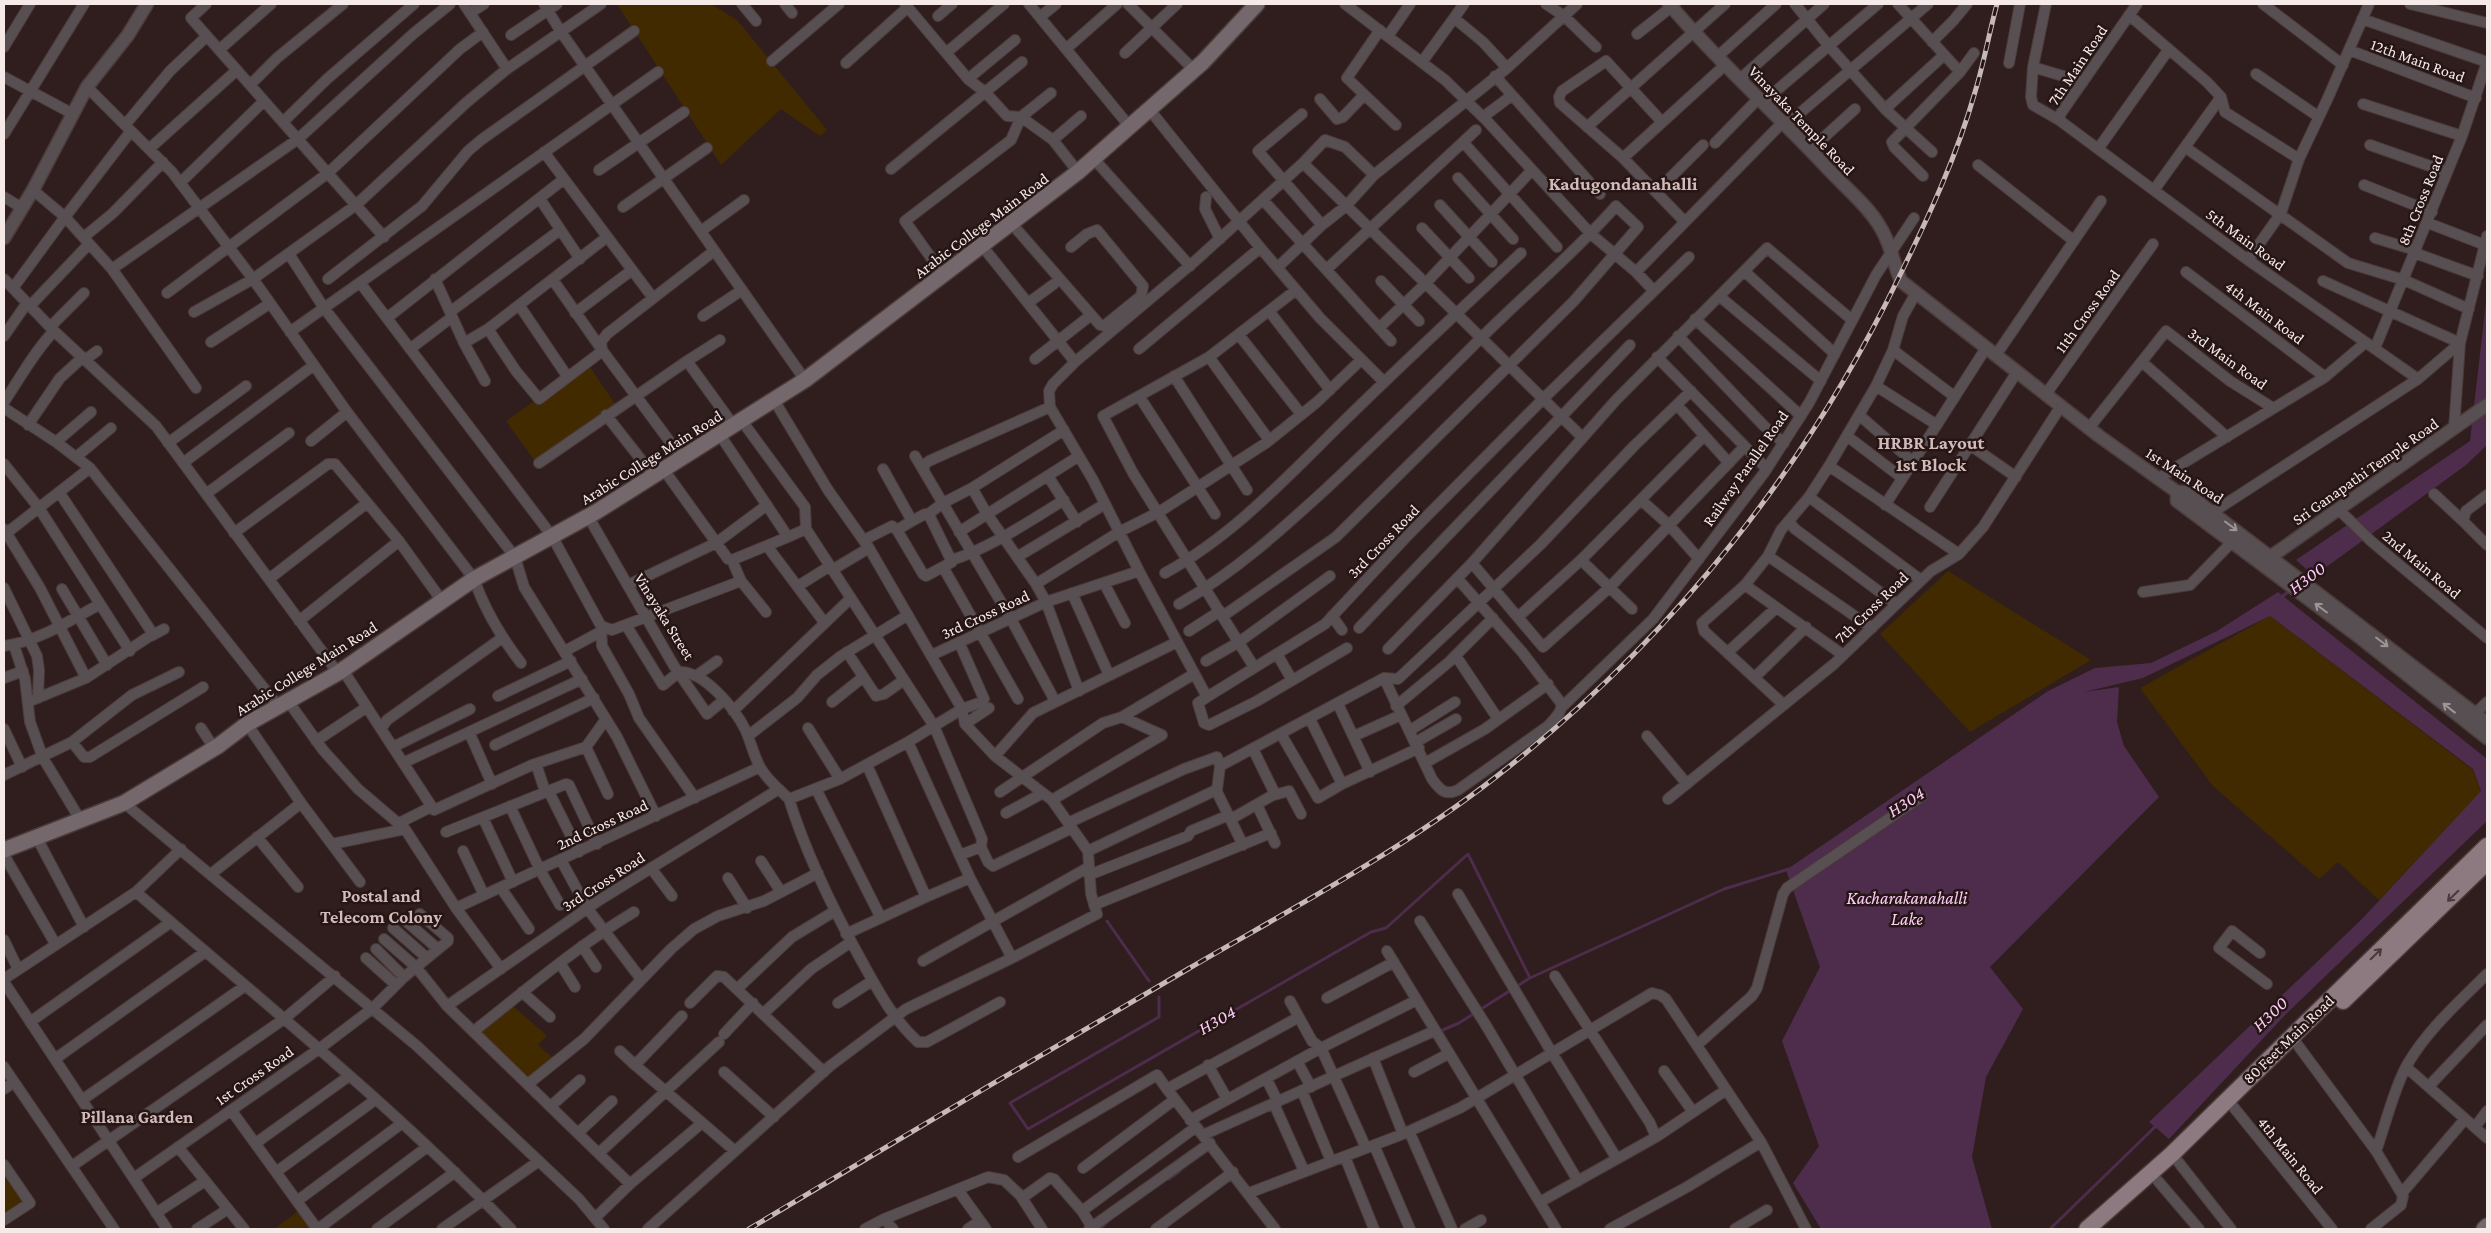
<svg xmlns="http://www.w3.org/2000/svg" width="2491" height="1233" font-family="'Crimson Pro',serif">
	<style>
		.green { fill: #412a00 }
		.water { fill: #4e2c4c }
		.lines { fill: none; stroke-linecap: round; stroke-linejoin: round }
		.stream { stroke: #4e2c4c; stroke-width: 3 }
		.minor-casing { stroke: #4b3b3a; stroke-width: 12 }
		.tertiary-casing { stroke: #4b3b3a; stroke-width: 15 }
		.secondary-casing { stroke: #4b3b3a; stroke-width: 18 }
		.primary-casing { stroke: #4b3b3a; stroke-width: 19 }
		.minor { stroke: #584f52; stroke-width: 10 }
		.tertiary { stroke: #584f52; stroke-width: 12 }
		.secondary { stroke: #75686c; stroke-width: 15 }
		.primary { stroke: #8c7a80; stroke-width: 16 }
		.rail-casing { stroke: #c6b9b8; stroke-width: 5 }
		.rail { stroke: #251514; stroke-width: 3; stroke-dasharray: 9; stroke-linecap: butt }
		.oneway { stroke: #9f9596 }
		.oneway2 { stroke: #49383a }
		.labels { text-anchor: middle; stroke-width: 5; stroke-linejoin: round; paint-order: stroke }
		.street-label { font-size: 16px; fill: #f6eae9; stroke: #251514 }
		.water-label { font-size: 18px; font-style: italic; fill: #fecdf9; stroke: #251514 }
		.neighbourhood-label { font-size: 18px; font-weight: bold; fill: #d1bab8; stroke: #251514 }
		.quarter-label { font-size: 19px; font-weight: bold; fill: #d1bab8; stroke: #251514 }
	</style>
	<rect width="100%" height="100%" fill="#2f1e1d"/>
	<path class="green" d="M617 4H711L737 20 827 130 820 136 781 109 721 165Z
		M588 364 615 404 534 460 506 421Z
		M1948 571 2091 660 1970 732 1880 634Z
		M2270 616 2473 770 2481 792 2379 900 2338 862 2319 879 2213 786 2140 688Z
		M512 1005 547 1036 538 1045 555 1060 530 1078 480 1031Z
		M4 1177 25 1202 4 1215Z
		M300 1210 314 1229H274Z"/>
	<path class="water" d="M2487 293V445L2466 465 2314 576 2296 560 2470 441Z
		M2278 592 2487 759V821L2286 1014 2169 1139 2149 1122 2362 919 2481 791 2473 769 2270 616 2143 678 2084 692 2119 687 2117 722 2124 746 2159 797 1990 967 2023 1009 1986 1077 1972 1157 1992 1229H1821L1793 1183 1819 1146 1782 1041 1820 967 1786 870 2048 691 2095 668 2151 663 2217 631Z"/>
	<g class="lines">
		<path class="stream" d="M2304 580 2315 572
			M2280 598 2291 590
			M1107 921 1149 981
			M1159 997V1017L1010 1103 1028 1129 1371 932 1386 928 1468 854 1530 978 1724 889 1789 869
			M1438 1032 1459 1023 1530 978
			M1169 1179 1180 1171
			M1100 1229 1108 1221
			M2050 1229 2157 1125"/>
		<g class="minor-casing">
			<path id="minor" d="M206 4 191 18 384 237
				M464 4 507 69
				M544 4 561 32 805 380
				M742 4 756 21
				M785 4 792 13
				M905 4 968 79 986 93 1007 116 1021 117 1053 140 1078 172
				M1029 4 1130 127
				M1128 4 1194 70
				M1345 4 1445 80 1487 121 1591 234 1636 272
				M1546 4 1564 16 1596 47
				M1795 4 1828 45 1885 109 1932 152
				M1898 4 1960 72
				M2046 4 2033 67 2083 82
				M2263 4 2343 65
				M2410 4 2487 23
				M470 13 484 4
				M2129 15 2207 82 2221 97 2225 112 2299 159
				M938 16 952 4
				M1040 17 1056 4
				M1454 18 1464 4
				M2362 19 2487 62 2462 136 2375 348
				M1380 30 1347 78 1396 125
				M1637 34 1675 4
				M511 35 557 4
				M1388 36 1410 4
				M1932 42 1953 21 1967 4
				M4 47 30 4
				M1066 49 1117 4
				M219 50 271 4
				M2349 50 2476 98
				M946 53 1004 4
				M1125 53 1177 4
				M1717 57 1776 4
				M772 61 839 4
				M1422 62 1454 18 1483 42 1507 68
				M846 63 908 7
				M2009 63 2020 4
				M2033 67 2031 97 2033 105 2059 120 2248 260 2418 379
				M2256 74 2319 117
				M1495 76 1600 194
				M4 77 73 114
				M968 79 1015 40
				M1740 79 1824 4
				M250 85 277 58 343 4
				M87 87 172 172 253 279 347 412 474 579C485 611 501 637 521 663
				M1320 99 1337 119 1343 117 1364 95
				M1763 102 1878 4
				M2363 104 2462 136
				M1149 109 1258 245 1320 318 1384 382
				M1885 109 1944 55
				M1302 114 1258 151 1322 225 1346 206 1374 175 1507 68 1577 4
				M1483 117 1511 96
				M2059 120 2061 113 2137 4
				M283 122 327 79 414 4
				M1787 124 1928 4
				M125 125 170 71 207 36
				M1587 127 1725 4
				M4 134 84 4
				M1053 140 1081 116
				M1463 142 1557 247
				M1715 143 1759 98
				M2370 145 2447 172
				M2185 147 2348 263 2404 280 2469 309
				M149 149 237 70
				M2098 149 2169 49
				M1810 150 1855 109
				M544 152 653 298
				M1623 158 1560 103 1559 97 1562 91 1606 61 1662 122
				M1094 159 1190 266
				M1303 163 1325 140 1345 147 1374 175
				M1978 165 2074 241
				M891 169 1022 62
				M599 170 684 112
				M1923 176 1894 147 1892 142 1960 72 1974 53
				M1458 178 1513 239
				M180 183 264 101
				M2364 185 2432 212
				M33 190 65 217 131 131
				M2154 190 2221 97
				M1656 192 1703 145
				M4 197 22 208
				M1206 197 1205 209 1220 239
				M540 199 580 259
				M1263 200 1391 341
				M1440 205 1492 262
				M623 207 707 148
				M1685 222 1623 158 1725 65
				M2428 223 2485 245
				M1012 224 1100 325 1104 326 1141 296 1143 286 1097 230 1087 234 1071 247
				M1422 228 1469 278
				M701 231 744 200
				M84 237 113 213 163 162
				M607 237 488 329 516 371 539 399 597 355 602 350 601 342 607 334 714 251
				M2375 238 2415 250
				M983 247 1075 362
				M2415 253 2478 276
				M289 254 324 308 515 557 524 587 617 737 656 816
				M2248 260 2281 213 2299 159 2327 100 2369 4
				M1278 267 1322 225
				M1328 268 1476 130
				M112 269 298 139 413 34 450 4
				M1744 271 1835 354
				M2186 272 2325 377
				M944 276 905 221 1011 140 1021 117 1051 93
				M4 279 54 331 156 426 338 673
				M328 279 422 206 468 151 481 140 634 31
				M435 279 464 343 485 381
				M553 280 602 350 682 458
				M1381 281 1419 321
				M361 284 552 536 601 626 602 646 629 694 639 718 695 798
				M13 288 65 217 112 269 196 388
				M1654 291 1689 257
				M167 293 328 173 460 49 483 32
				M1719 296 1821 381
				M1028 303 1054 284
				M519 305 567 376
				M30 306 89 244
				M1269 311 1330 390
				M194 312 253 279 356 205 467 102 507 69 601 4
				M450 312 560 230
				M575 313 632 270
				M703 316 742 290
				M387 318 564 179
				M1695 319 1801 416
				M50 327 84 293
				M1379 328 1425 284 1532 170
				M290 332 658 72
				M1239 335 1301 414
				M4 336 27 303
				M1678 336 1764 426 1784 443
				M211 342 269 304
				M464 343 488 329
				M410 349 452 317
				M1139 349 1260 248
				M1893 350 1955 397
				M1996 355 2101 201
				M1209 357 1269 440
				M1657 357 1767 469
				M86 359 97 351
				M1035 359 1086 319
				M687 361 720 340
				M2142 362 2227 437
				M1174 376 1247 490
				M1876 386 1937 425
				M2046 394 2153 244
				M1139 396 1215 514
				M774 400 828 490 869 548
				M4 402C20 378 34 352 54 331
				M1677 405 1729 463
				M4 408 56 442 90 468 278 706
				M606 415 654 476
				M1859 415 1913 462 1885 505
				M742 421 805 507 806 529
				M28 425 60 378 83 357
				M2089 428 2166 331 2230 381 2273 408
				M2454 429 2460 343 2487 236
				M1847 436 1902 478
				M311 441 347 412
				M56 442 91 412
				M168 443 246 386
				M1970 445 2017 372
				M915 456 1011 619 1055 701
				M76 457 111 428
				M1913 462 1986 348
				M183 463 314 365
				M539 463 687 361 734 426
				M4 464 39 508 130 651
				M1829 466 1959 554
				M883 469 912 521 897 530 923 574 926 576 952 562 930 517 925 514 912 521
				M924 469 923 466 929 461 1050 407
				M664 470 728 559 732 560 788 537
				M1048 476 1077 522
				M2157 479 2325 377 2365 343
				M972 488 987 514 1036 584
				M206 494 289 433
				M2434 494 2463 521
				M2487 495 2466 511 2463 521 2487 545
				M1809 497 1921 580
				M1641 500 1669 525 1699 559
				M1930 507 1970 445 2016 477
				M2339 510 2372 542 2487 638
				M927 515 943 503 972 488 1064 430
				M588 516 674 666 707 714 724 700
				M2207 516 2418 379 2460 343 2323 281
				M1789 522 1795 529 1896 604
				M4 529 40 588 86 678
				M959 532 1079 456
				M234 533 328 464H335L399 541 442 601
				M4 535 90 468
				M864 540 892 526 897 530
				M767 546 824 622
				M1768 556 1872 628
				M1017 557 1105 504
				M952 560C992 547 1028 522 1064 500
				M1581 560 1632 609
				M1472 563 1543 647 1609 588 1743 448
				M943 567 1018 699
				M832 570 869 548 962 709 965 724 995 756 1052 800 1088 851 1091 894 1097 914 1012 958
				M1139 571 1093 480 1050 407 1049 391 1053 384 1075 362 1194 262 1303 163 1582 437
				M1165 573C1234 535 1287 477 1343 422 1401 365 1461 309 1521 253
				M269 579 367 503
				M741 581 766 612
				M1104 583 1125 623
				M628 585 716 543 767 505
				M1745 585 1843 655
				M798 586 830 566
				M4 588 37 656 39 670 38 698
				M62 589 107 665
				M2143 592 2190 585 2232 542
				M1072 593 1109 675
				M1179 604C1234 573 1281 530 1327 488 1377 441 1425 394 1473 346 1520 298 1572 256 1616 206L1638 227 1574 301 1336 537 1223 616
				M1332 616 1342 630
				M1518 617 1581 560 1704 436
				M299 621 399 541
				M626 625 663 685 679 672
				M601 626 612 630 741 581 732 560
				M1359 628 1630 345
				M1189 631 1220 611
				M151 636 164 629
				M959 642 984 699 982 702 962 709 934 726 982 839 981 847
				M14 645 25 679 30 722 43 758 81 821
				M4 646C37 642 71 620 100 604
				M1388 649 1472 563 1616 400 1767 248 1852 320
				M565 651 602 631
				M847 652 876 696 884 694 904 680
				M1728 652 1776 608
				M1277 654 1292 680
				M932 655 1046 602 1139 571 1207 697 1325 624 1410 533 1544 398 1654 291 1636 272 1784 121
				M1456 656 1498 719
				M1206 661 1239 642 1330 576
				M1254 667 1133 473 1103 416 1209 357 1296 290
				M343 670 381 729 387 720 502 638
				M679 672C704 670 736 710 746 731 751 743 754 756 760 767 767 780 779 789 789 799L840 779 908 742
				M696 676 717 661
				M1755 677 1806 627
				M4 678 23 671
				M1384 678 1432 779C1440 790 1445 796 1458 790L1548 726C1554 719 1563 712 1561 703L1522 652 1457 578
				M1079 691 1046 602 1036 584 1119 532 1159 512 1266 443 1317 402 1361 360
				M498 696 571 661
				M1207 697 1198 703 1204 723 1209 725 1257 701 1347 648
				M288 701 323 750 358 789 405 829
				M28 702 86 678 153 634 59 492
				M832 702 862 678
				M1338 704 1370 772
				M1784 705 1704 631 1702 623 1745 585 1768 556 1781 530 1809 497 1829 466 1876 386 1893 350 1903 316 1916 293
				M1396 706 1449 662 1493 618
				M1562 707 1653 619 1764 473 1809 403 1876 275 1914 218
				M733 711 851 598
				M2471 718 2487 702
				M606 719 586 747 608 794
				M1310 719 1342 784
				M247 724 301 803
				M965 724 989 708
				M201 728 214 748
				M808 728 840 779
				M4 729 22 767
				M381 729 434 810 532 765 586 747
				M1409 731 1455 702
				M469 732 492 784
				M1281 734 1318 798 1342 784 1419 748
				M748 736 797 698 817 675 841 656 908 615
				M1354 736 1401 715
				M1647 736 1687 784
				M316 741 367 707
				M72 742 84 757H90L203 687
				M1416 742 1456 719
				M495 745 594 698
				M393 747 470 709
				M995 756 1033 713 1177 642
				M403 763 582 679
				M1425 763 1485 729 1548 684
				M536 764 545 791
				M4 775 72 742 132 695 179 672
				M816 789 881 918
				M548 790 579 852
				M1217 790 1220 766
				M1000 792 1103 723 1122 717 1194 674
				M1274 795 1289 791 1301 814
				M789 799C806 854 832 907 860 958 878 990 891 1017 918 1042H927L1000 1002
				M1668 799 1834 664 1931 571 1959 554 1983 527 2061 406
				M1052 800 1162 735 1122 717
				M124 803 417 1046 579 1199 604 1229
				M1257 805 1275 843
				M510 806 540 870 560 905
				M1006 813 1043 793
				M483 818 513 882
				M1231 819 1275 794 1253 749
				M399 823 431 807
				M1068 823 1184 769 1217 757 1220 766 1384 678 1398 679 1540 545 1634 446 1691 391
				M446 832 566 784 569 785 597 844
				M257 837 298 887
				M37 838 84 927
				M332 844 405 829 456 908 501 969
				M181 849 136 892C263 1002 395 1108 511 1229
				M463 851 484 895
				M1088 851 1216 790 1243 845
				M4 855 56 945
				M960 855 981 847 988 862 993 866 1072 828
				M561 860 587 908 641 979
				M761 861 781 892
				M651 868 672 896
				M211 874 301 803 360 882
				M1089 875 1188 836 1191 831 1229 815
				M728 878 747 908
				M501 888 529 929
				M1458 894 1552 1053 1617 1159
				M926 897 970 878
				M1094 905 1271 833
				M456 908 760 767
				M1420 921 1487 1027 1578 1181
				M407 922 438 949
				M393 928 427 958
				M846 934 926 897 867 765
				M384 939 416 967 447 1006 630 1184 595 1218
				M4 940 18 969
				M582 946 596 967
				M376 949 404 977
				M1387 951 1556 1229
				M2260 953 2232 931 2219 948 2267 984
				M366 958 396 985
				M923 961 1089 867
				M560 963 575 987
				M1555 976 1650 1123 1656 1137
				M4 979 136 892
				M4 982 167 1229
				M737 989 792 937 835 911
				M522 992 550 1017
				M1327 998 1394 962
				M1290 1001 1312 1041 1321 1048 1366 1148
				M690 1003 717 976 724 977 824 1072
				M838 1003 872 981
				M447 1006 598 901 779 789
				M763 1014 811 969 851 942
				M682 1016 635 1065 735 1151
				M30 1022 171 922
				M474 1031C526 990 577 946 634 912
				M724 1034 753 1003
				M2291 1036 2376 1151 2403 1196 2401 1205 2371 1229
				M1697 1045 1752 996 1757 988 1783 894 1787 888 1922 796
				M620 1051 635 1065
				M1373 1058 1403 1134
				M55 1059 205 952
				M1297 1061 1311 1087
				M1208 1065 1227 1099
				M4 1067 114 1229
				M2406 1067 2487 1138
				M1664 1071 1693 1112
				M724 1072 774 1117
				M1414 1072 1448 1054
				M1266 1078 1278 1102
				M528 1084 584 1039 671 949 694 929 718 916 764 901 818 873
				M2429 1086 2487 1025
				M4 1089 14 1082
				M1302 1091 1331 1161
				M2227 1099 2332 1229
				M82 1100 245 986
				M1274 1104 1304 1171
				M551 1106 580 1080
				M231 1110 317 1229
				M1190 1120 1321 1048 1417 1000
				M2475 1127 2487 1111
				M1409 1131 1452 1229
				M578 1133 612 1101
				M1203 1135 1434 1031
				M256 1143 349 1076
				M1374 1145 1410 1229
				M178 1147 244 1229
				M2376 1151C2385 1126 2394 1088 2407 1065 2427 1030 2459 1002 2487 974
				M599 1153 719 1042
				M2172 1154 2231 1229
				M1018 1157 1157 1075 1167 1089
				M1345 1157 1374 1229
				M4 1165 30 1203 4 1220
				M72 1166 284 1019 335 976
				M1083 1168 1174 1100
				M276 1172 375 1100
				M134 1178 319 1049 373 1008 404 977 448 941V938L420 914
				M2158 1181 2199 1229
				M630 1184 702 1123
				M958 1190 986 1229
				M1249 1193 1403 1134 1460 1108 1652 993 1660 995 1666 999 1761 1142 1806 1229
				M2402 1193 2465 1119
				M1022 1198 1050 1178 1054 1179 1082 1211 1092 1227
				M297 1201 401 1124
				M1540 1202 1656 1137 1726 1090
				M1082 1211 1196 1127
				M156 1213 205 1181
				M884 1219 893 1229
				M197 1229 228 1209
				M318 1229 427 1147
				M377 1229 455 1172
				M442 1229 539 1161
				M648 1229 830 1066 906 1009 1012 958 970 878 908 742 934 726 806 529 788 537 720 435
				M865 1229 884 1219 988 1177 1004 1180 1020 1195 1042 1229
				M968 1229 980 1221
				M1089 1229 1210 1143
				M1156 1229 1233 1172
				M1275 1229 1167 1089 1299 1017
				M1465 1229 1481 1220
				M1610 1229 1687 1187 1761 1142
				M1735 1229 1767 1210"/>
		</g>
		<g class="tertiary-casing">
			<path id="tertiary" d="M1669 4C1719 63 1777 114 1830 171 1846 188 1867 205 1879 225 1892 245 1892 261 1901 281L2099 436 2177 492H2185L2487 723
				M4 238 33 190 87 87 128 35 147 4
				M2177 492V501L2362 639 2487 738
				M2266 560 2487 405"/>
		</g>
		<g class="secondary-casing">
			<path id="secondary" d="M4 850 124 803 218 746 247 724 338 673 474 579 596 512 805 380 1078 172 1203 62 1257 4
				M2484 1229 2487 1226"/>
		</g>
		<g class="primary-casing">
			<path id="primary" d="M2343 1001 2487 862
				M2087 1229 2172 1154 2487 846"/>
		</g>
		<use href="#minor" class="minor"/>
		<use href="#tertiary" class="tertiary"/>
		<use href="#secondary" class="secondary"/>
		<use href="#primary" class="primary"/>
		<g class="rail-casing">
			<path id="rail" d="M749 1229C895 1141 1041 1055 1188 969 1298 905 1412 845 1511 765 1676 633 1807 467 1899 277 1928 218 1957 156 1975 92 1984 63 1989 33 1997 4"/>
		</g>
		<use href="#rail" class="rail"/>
	</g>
	<defs><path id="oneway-shaft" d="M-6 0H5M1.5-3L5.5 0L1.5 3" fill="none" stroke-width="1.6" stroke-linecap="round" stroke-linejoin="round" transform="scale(1.25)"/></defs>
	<g class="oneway">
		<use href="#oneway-shaft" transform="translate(2231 526) rotate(37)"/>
		<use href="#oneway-shaft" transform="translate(2321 608) rotate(-143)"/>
		<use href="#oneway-shaft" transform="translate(2382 642) rotate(37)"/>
		<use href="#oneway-shaft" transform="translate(2449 708) rotate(-142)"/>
	</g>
	<g class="oneway2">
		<use href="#oneway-shaft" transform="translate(2453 896) rotate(136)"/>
		<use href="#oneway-shaft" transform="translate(2376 954) rotate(-44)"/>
	</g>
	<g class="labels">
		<g class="street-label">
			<text transform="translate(2418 60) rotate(20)" y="6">12th Main Road</text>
			<text transform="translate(2077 65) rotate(-56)" y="6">7th Main Road</text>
			<text transform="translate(1802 120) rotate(46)" y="6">Vinayaka Temple Road</text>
			<text transform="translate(2420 200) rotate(-68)" y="6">8th Cross Road</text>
			<text transform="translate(981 225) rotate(-37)" y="6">Arabic College Main Road</text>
			<text transform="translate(2246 239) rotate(36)" y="6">5th Main Road</text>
			<text transform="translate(2087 311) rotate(-54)" y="6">11th Cross Road</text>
			<text transform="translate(2265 312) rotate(37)" y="6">4th Main Road</text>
			<text transform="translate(2228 358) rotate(36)" y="6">3rd Main Road</text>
			<text transform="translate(651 457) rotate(-32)" y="6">Arabic College Main Road</text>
			<text transform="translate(1745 468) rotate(-55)" y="6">Railway Parallel Road</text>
			<text transform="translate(2365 471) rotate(-35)" y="6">Sri Ganapathi Temple Road</text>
			<text transform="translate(2185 475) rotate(33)" y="6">1st Main Road</text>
			<text transform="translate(1383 541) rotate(-46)" y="6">3rd Cross Road</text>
			<text transform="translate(2422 564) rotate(40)" y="6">2nd Main Road</text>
			<text transform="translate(1871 607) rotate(-44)" y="6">7th Cross Road</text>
			<text transform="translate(985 614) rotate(-25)" y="6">3rd Cross Road</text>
			<text transform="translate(665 616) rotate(58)" y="6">Vinayaka Street</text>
			<text transform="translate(306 668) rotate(-32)" y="6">Arabic College Main Road</text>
			<text transform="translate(602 824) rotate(-25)" y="6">2nd Cross Road</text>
			<text transform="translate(603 881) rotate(-33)" y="6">3rd Cross Road</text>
			<text transform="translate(2288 1039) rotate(-44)" y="6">80 Feet Main Road</text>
			<text transform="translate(254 1075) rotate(-35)" y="6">1st Cross Road</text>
			<text transform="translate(2291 1155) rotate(51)" y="6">4th Main Road</text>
		</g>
		<g class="water-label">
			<text transform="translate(2307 578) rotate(-37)" y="6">H300</text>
			<text transform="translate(1906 802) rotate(-33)" y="6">H304</text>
			<text x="1907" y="904">Kacharakanahalli<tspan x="1907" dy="21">Lake</tspan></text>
			<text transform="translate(2270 1014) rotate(-44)" y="6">H300</text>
			<text transform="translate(1217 1020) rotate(-30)" y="6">H304</text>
		</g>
		<g class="neighbourhood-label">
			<text x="381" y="902">Postal and<tspan x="381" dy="21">Telecom Colony</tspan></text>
			<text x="137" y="1123">Pillana Garden</text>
		</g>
		<g class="quarter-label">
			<text x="1623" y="190">Kadugondanahalli</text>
			<text x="1931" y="449">HRBR Layout<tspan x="1931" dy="22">1st Block</tspan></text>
		</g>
	</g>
	<rect width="2491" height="1233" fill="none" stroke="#f6eae9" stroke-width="10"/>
</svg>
